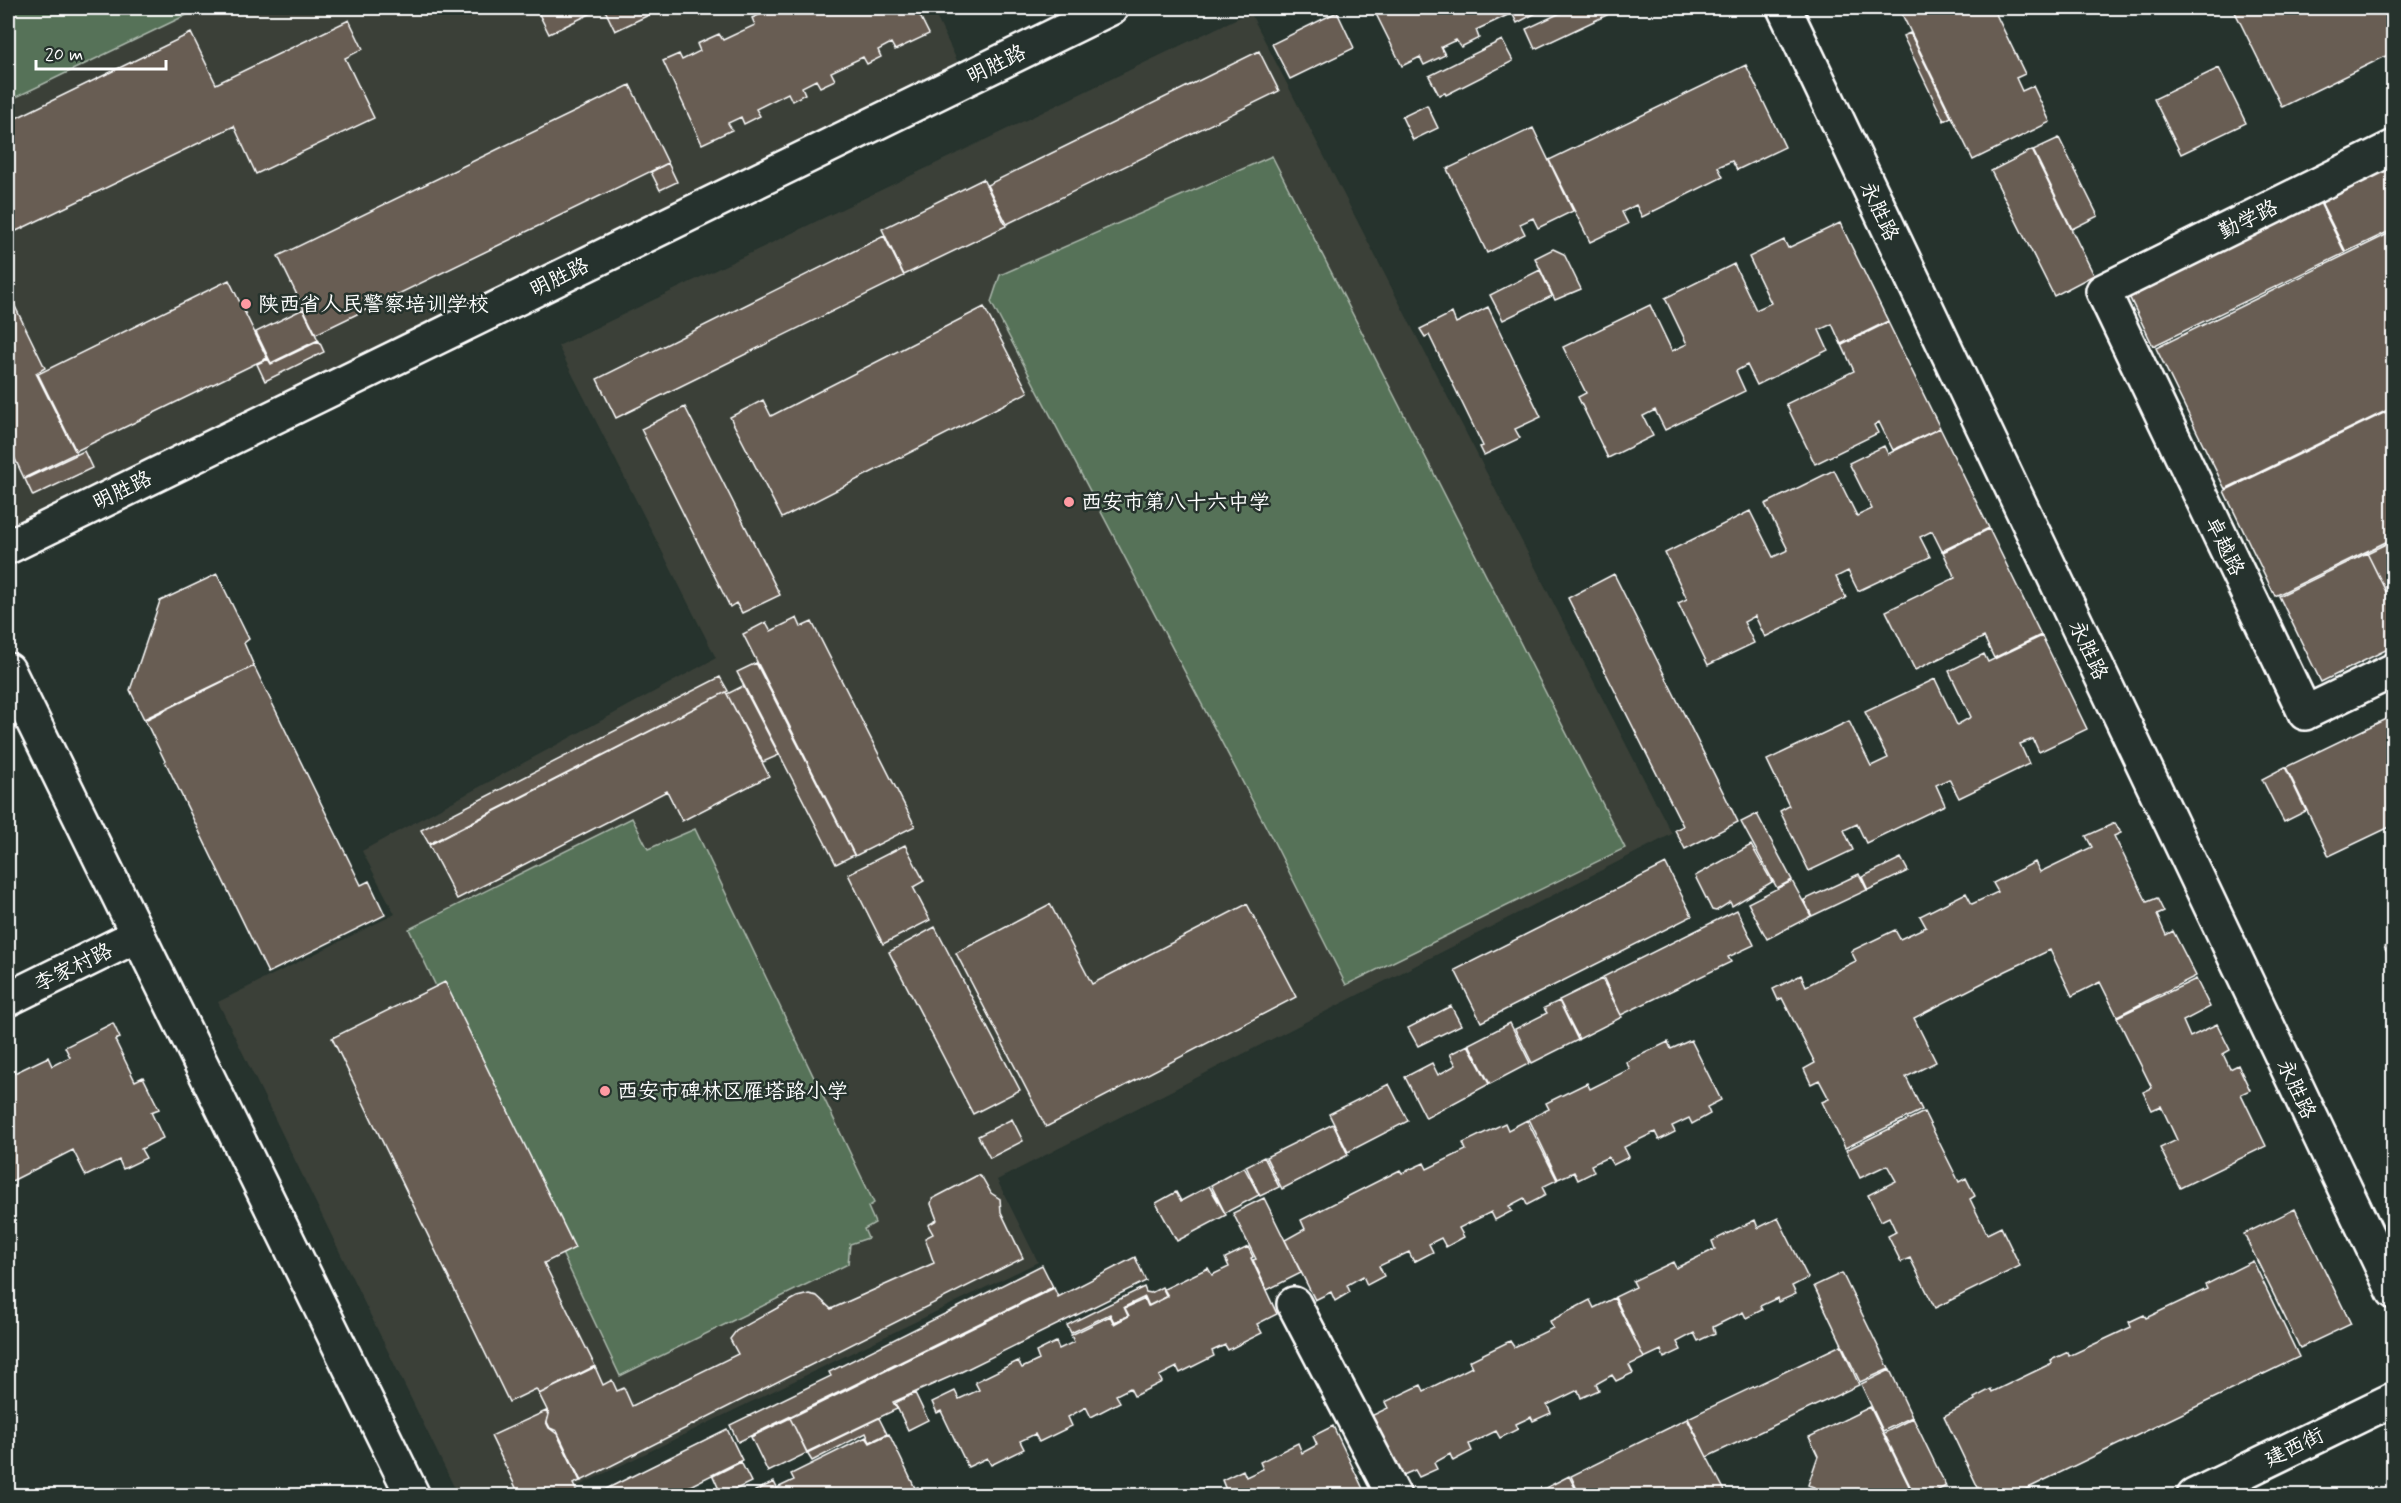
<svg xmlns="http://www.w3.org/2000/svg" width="2401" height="1503" font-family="Mynerve,'LXGW WenKai TC',sans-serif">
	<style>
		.built { fill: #3a4038 }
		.green { fill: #577259; stroke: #abb8ac; stroke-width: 1.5 }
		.building { fill: #685d53; stroke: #fff; stroke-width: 1.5 }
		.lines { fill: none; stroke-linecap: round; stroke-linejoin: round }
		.minor-casing { stroke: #fff; stroke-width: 38 }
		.tertiary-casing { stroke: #fff; stroke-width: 38 }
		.minor { stroke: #26332d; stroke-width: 33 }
		.tertiary { stroke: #26332d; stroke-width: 33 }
		.poi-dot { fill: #ff9aa2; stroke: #26332d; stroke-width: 2 }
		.labels { text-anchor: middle; stroke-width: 5; stroke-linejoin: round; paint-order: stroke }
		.street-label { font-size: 21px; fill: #fff; stroke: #26332d }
		.poi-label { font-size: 21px; fill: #fff; stroke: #26332d; text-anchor: start }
	</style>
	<rect width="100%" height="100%" fill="#26332d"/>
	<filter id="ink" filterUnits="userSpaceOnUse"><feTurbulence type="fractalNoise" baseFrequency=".0167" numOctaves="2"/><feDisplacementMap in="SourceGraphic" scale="12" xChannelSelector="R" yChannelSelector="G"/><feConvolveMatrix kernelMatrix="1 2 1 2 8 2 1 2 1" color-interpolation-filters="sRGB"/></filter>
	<g filter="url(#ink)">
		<path class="built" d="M8 8H932L963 73 8 535Z
			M1250 12 1672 834 997 1180 1038 1262 560 1495H458L218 1002 395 914 362 851 716 658 558 346Z"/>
		<path class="green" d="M8 8H201L8 101Z
			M1272 156 1625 848 1346 985 1275 844 991 302 1000 275Z
			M632 818 648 849 695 829 874 1203 868 1207 875 1223 864 1229 868 1238 850 1244 848 1264 620 1376 409 929Z"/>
		<path class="building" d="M536 8H602L549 34Z
			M604 8H651L653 13 615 31Z
			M775 8H916L929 34 895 50 891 43 878 50 881 57 867 64 863 57 831 72 835 80 820 87 816 80 802 87 805 94 792 101 788 93 756 109 760 116 744 124 741 117 728 123 732 130 702 144 663 61 679 54 682 60 700 51 697 44 719 34 723 40 755 25 752 18Z
			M1373 8H1540L1542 10 1517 23 1512 13 1476 30 1479 38 1461 47 1456 40 1441 47 1445 55 1424 65 1420 57 1402 66Z
			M1571 8H1603L1607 15 1535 49 1526 29Z
			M1604 8H1620L1607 14Z
			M1899 8H1993L2025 74 2016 78 2022 91 2033 86 2050 122 1973 160Z
			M2233 8H2394V52L2282 107Z
			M1337 12 1354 48 1290 79 1272 44Z
			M349 20 363 49 345 58 374 118 256 174 234 126 8 235V122L191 33 216 84Z
			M1910 33 1951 117 1944 121 1903 36Z
			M1502 40 1513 61 1446 95 1445 93 1439 95 1429 76Z
			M1259 51 1279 91 1007 224 987 185Z
			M1746 65 1785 147 1737 170 1732 161 1718 167 1723 177 1642 217 1636 205 1622 212 1628 224 1590 242 1549 160Z
			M2219 68 2246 123 2181 154 2154 99Z
			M630 85 668 163 316 334 278 256Z
			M1427 105 1438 128 1413 140 1402 117Z
			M1533 128 1573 211 1538 228 1533 218 1520 224 1525 234 1487 253 1447 169Z
			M2059 138 2098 216 2072 229 2033 150Z
			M2032 150 2094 275 2054 296 1991 171Z
			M668 163 677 182 660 190 651 172Z
			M2394 165V229L2346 252 2320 200Z
			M983 179 1006 226 904 275 882 229Z
			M2319 201 2345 253 2153 346 2128 294Z
			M1840 223 1888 321 1841 344 1832 324 1819 330 1828 350 1757 385 1747 365 1736 371 1745 391 1665 430 1655 410 1643 416 1653 436 1608 458 1578 397 1586 393 1563 347 1650 305 1672 351 1687 344 1665 298 1734 264 1756 310 1771 303 1749 257 1784 240 1788 248Z
			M2394 231V407L2225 489 2156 348Z
			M884 236 904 276 616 418 597 379Z
			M1553 249 1564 254 1581 289 1555 300 1535 258Z
			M1540 270 1552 296 1503 320 1490 295Z
			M229 280 267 358 76 451 38 374Z
			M8 292 45 368 36 373 76 453 24 478 8 444Z
			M984 307 1028 392 782 518 730 417 763 400 771 416Z
			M1488 307 1541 417 1515 429 1520 438 1484 455 1480 447 1483 446 1429 335 1425 337 1420 329 1452 313 1456 323Z
			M303 309 318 340 271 363 256 332Z
			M1888 322 1940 428 1893 450 1879 422 1874 425 1878 433 1815 464 1786 404 1854 371 1842 345Z
			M319 341 324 352 265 381 257 364 268 359 271 364Z
			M685 407 780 595 742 613 736 603 730 607 641 429Z
			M2394 408V538L2275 596 2224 491Z
			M1940 428 1989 528 1942 551 1932 531 1920 537 1930 557 1858 591 1848 571 1836 577 1846 598 1765 637 1755 616 1744 622 1754 643 1708 665 1678 603 1687 599 1665 553 1750 511 1773 557 1788 550 1765 504 1834 470 1857 516 1872 509 1849 463 1884 446 1888 454Z
			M84 451 92 468 33 496 25 479Z
			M1989 529 2041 635 1994 658 1984 637 1915 670 1886 611 1955 578 1943 552Z
			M2394 540V607L2367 553Z
			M2367 553 2394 608V646L2321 682 2279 596Z
			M217 574 249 639 244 643 254 666 144 719 130 690 160 601Z
			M1614 574 1738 822 1685 849 1675 830 1683 826 1568 598Z
			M797 618 801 627 812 622 915 826 855 856 743 634 766 622 771 631Z
			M2042 636 2087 729 2039 752 2033 739 2020 744 2029 764 1959 798 1949 779 1936 785 1945 805 1866 843 1857 824 1844 830 1853 850 1809 871 1780 811 1789 806 1767 760 1849 721 1871 766 1888 758 1865 712 1935 679 1957 725 1971 717 1949 671 1984 654 1988 662Z
			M756 663 854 855 836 864 737 672Z
			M254 666 361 885 369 881 385 915 268 973 145 720Z
			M720 677 728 691 429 844 421 830Z
			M743 686 779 755 763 762 727 694Z
			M726 692 769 776 682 821 667 791 457 899 429 845Z
			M2394 715V825L2329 856 2286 767Z
			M2285 767 2306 811 2284 822 2262 779Z
			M1757 814 1792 880 1777 888 1741 822Z
			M2115 823 2121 833 2114 836 2147 902 2157 898 2164 912 2157 915 2166 935 2173 931 2196 976 2117 1016 2100 982 2072 996 2050 950 2006 971 1914 1018 1936 1062 1906 1077 1922 1110 1845 1148 1822 1102 1829 1099 1819 1080 1811 1084 1804 1069 1815 1063 1782 998 1778 1000 1773 989 1801 975 1806 986 1856 961 1851 951 1895 930 1900 939 1926 927 1920 916 1966 893 1972 904 1998 892 1993 883 2035 862 2040 872 2092 847 2086 836Z
			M905 845 924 881 913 887 930 920 883 944 848 874Z
			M1751 845 1772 882 1732 906 1730 902 1716 911 1712 910 1695 876Z
			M1901 858 1908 871 1868 890 1862 877Z
			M1666 864 1692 916 1481 1022 1455 970Z
			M1859 874 1867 890 1812 916 1804 900Z
			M1792 881 1811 916 1767 939 1748 903Z
			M1050 904 1092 984 1247 904 1296 997 1046 1127 956 953Z
			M1737 910 1754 945 1728 957 1731 962 1621 1015 1603 977Z
			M935 927 1020 1090 973 1114 889 952Z
			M2394 942V966L2384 947Z
			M1602 979 1622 1017 1579 1039 1559 1000Z
			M2196 979 2210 1007 2183 1021 2190 1037 2217 1024 2230 1050 2223 1054 2230 1069 2238 1065 2250 1090 2241 1094 2266 1146 2180 1188 2160 1148 2177 1140 2161 1106 2152 1110 2143 1092 2152 1088 2117 1017Z
			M445 982 575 1248 544 1263 595 1366 539 1394 536 1389 509 1402 332 1038Z
			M1559 1001 1578 1040 1532 1063 1515 1029 1547 1013 1544 1008Z
			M1451 1006 1461 1025 1418 1046 1408 1028Z
			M113 1023 120 1038 115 1040 135 1081 143 1077 159 1109 151 1112 163 1138 141 1149 146 1158 123 1169 119 1160 86 1176 73 1150 8 1183V1076L48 1057 52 1066 70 1057 65 1047Z
			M1510 1023 1530 1063 1490 1084 1469 1044Z
			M1691 1040 1721 1100 1707 1107 1710 1114 1692 1124 1689 1118 1672 1126 1675 1132 1659 1140 1655 1132 1624 1147 1629 1157 1613 1165 1608 1157 1591 1165 1594 1172 1578 1180 1574 1172 1558 1179 1529 1119 1549 1109 1546 1103 1587 1083 1590 1089 1630 1069 1626 1062 1668 1042 1671 1049Z
			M1468 1045 1489 1084 1426 1118 1405 1077 1432 1063 1438 1075 1456 1065 1450 1054Z
			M1389 1084 1408 1121 1348 1152 1329 1114Z
			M1924 1112 1959 1182 1966 1178 1975 1196 1970 1199 1987 1234 2001 1227 2020 1266 1935 1308 1910 1258 1901 1262 1888 1236 1896 1232 1889 1217 1881 1221 1868 1195 1896 1181 1887 1165 1860 1178 1846 1150Z
			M1012 1119 1023 1141 990 1158 978 1136Z
			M1527 1120 1557 1180 1542 1187 1546 1195 1527 1205 1524 1198 1509 1206 1512 1211 1495 1220 1491 1212 1459 1228 1464 1237 1446 1247 1441 1238 1429 1244 1433 1252 1414 1262 1409 1252 1379 1266 1384 1276 1367 1285 1363 1276 1347 1285 1350 1292 1335 1301 1331 1292 1315 1300 1285 1240 1305 1229 1301 1220 1400 1170 1402 1173 1424 1163 1427 1169 1466 1150 1463 1143 1505 1123 1508 1130Z
			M1333 1124 1348 1155 1282 1189 1266 1157Z
			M1264 1157 1279 1187 1260 1196 1246 1166Z
			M1244 1167 1259 1195 1225 1213 1211 1185Z
			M978 1175 983 1179 991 1193 1000 1199 1001 1212 1023 1258 581 1481 557 1431 550 1428 547 1422 549 1414 539 1394 595 1367 603 1385 612 1380 617 1391 624 1388 632 1406 738 1354 730 1339 736 1331 797 1297 809 1294 817 1296 831 1309 934 1263 925 1238 933 1234 928 1225 937 1220 931 1204 932 1199Z
			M1209 1186 1226 1215 1177 1241 1156 1203 1176 1192 1181 1201Z
			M1264 1198 1301 1273 1267 1290 1253 1260 1256 1259 1233 1213Z
			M2295 1209 2351 1324 2300 1348 2244 1234Z
			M1778 1218 1808 1278 1792 1286 1796 1294 1778 1302 1777 1298 1760 1306 1762 1310 1746 1318 1743 1312 1713 1327 1715 1333 1698 1341 1694 1333 1677 1342 1681 1350 1664 1358 1661 1350 1644 1358 1615 1297 1636 1287 1633 1281 1673 1262 1676 1268 1715 1249 1712 1241 1755 1220 1758 1228Z
			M1248 1247 1253 1257 1251 1258 1277 1314 1257 1324 1262 1333 1228 1350 1225 1345 1212 1351 1214 1356 1180 1373 1177 1367 1159 1376 1162 1382 1134 1396 1130 1388 1116 1395 1120 1402 1091 1417 1086 1407 1068 1417 1072 1426 1039 1442 1035 1434 1020 1441 1024 1449 991 1465 987 1458 968 1467 941 1411 937 1413 932 1402 955 1391 959 1399 979 1390 975 1382 1018 1361 1022 1368 1039 1360 1036 1352 1056 1342 1059 1349 1074 1342 1071 1335 1110 1316 1114 1324 1129 1316 1125 1308 1145 1299 1148 1306 1168 1296 1164 1289 1208 1268 1212 1275 1229 1267 1225 1258Z
			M1135 1257 1146 1281 961 1372 893 1402 897 1409 807 1452 790 1418 1054 1288 1058 1297Z
			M2253 1261 2299 1357 2012 1496H1982L1944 1416 1975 1400 1974 1398 1991 1389 1992 1392 2052 1363 2051 1360 2068 1352 2069 1356 2131 1327 2129 1322 2144 1315 2146 1318 2207 1289 2205 1285Z
			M1042 1265 1053 1287 738 1442 730 1425 831 1376 829 1372Z
			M1842 1273 1889 1369 1860 1382 1814 1286Z
			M1144 1287 1146 1292 1151 1293 1162 1287 1167 1297 1149 1306 1145 1297 1124 1307 1128 1316 1114 1322 1110 1314 1071 1333 1067 1325Z
			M1614 1298 1644 1358 1629 1365 1633 1373 1616 1381 1612 1375 1596 1384 1599 1390 1581 1398 1578 1390 1547 1405 1551 1413 1533 1421 1531 1417 1516 1424 1518 1429 1500 1438 1496 1431 1469 1444 1472 1451 1453 1461 1450 1454 1434 1463 1437 1469 1419 1477 1415 1470 1401 1476 1371 1416 1388 1408 1385 1402 1421 1385 1424 1391 1472 1367 1469 1361 1510 1341 1514 1347 1553 1328 1550 1321 1590 1300 1594 1308Z
			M1841 1345 1859 1385 1707 1457 1688 1418Z
			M1890 1370 1912 1417 1883 1431 1861 1384Z
			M915 1393 928 1420 908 1430 895 1403Z
			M1870 1407 1914 1496H1818L1814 1487 1808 1485 1818 1456 1809 1437Z
			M546 1411 548 1415 546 1422 549 1428 557 1434 580 1481 573 1484 577 1492 570 1496H520L491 1436Z
			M790 1418 807 1453 768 1472 751 1437Z
			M879 1418 887 1434 870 1442 866 1433 812 1461 807 1453Z
			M1913 1418 1946 1486 1927 1496H1915L1884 1433Z
			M1687 1419 1727 1495 1580 1496 1571 1476Z
			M1333 1426 1366 1495 1214 1496 1226 1490 1222 1480 1243 1470 1246 1477 1263 1469 1260 1462 1298 1443 1302 1453 1317 1445 1313 1436Z
			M727 1429 742 1460 670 1496H592Z
			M889 1434 915 1488 918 1487 922 1496H757L755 1491 774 1482 777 1488 794 1480 791 1474 866 1437 870 1443Z
			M741 1462 751 1482 722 1496 713 1476Z
			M1569 1476 1579 1496H1530Z
			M1205 1489 1208 1496H1191Z"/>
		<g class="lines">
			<g class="minor-casing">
				<path id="minor" d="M2394 147 2103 291 2305 713 2394 670
					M1294 1304 1394 1496"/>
			</g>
			<g class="tertiary-casing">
				<path id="tertiary" d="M1784 8 2394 1292
					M8 547 1111 8
					M8 670 413 1496
					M8 999 138 935
					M2194 1496 2394 1399"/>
			</g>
			<use href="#minor" class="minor"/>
			<use href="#tertiary" class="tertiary"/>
		</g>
	</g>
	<g class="poi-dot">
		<circle cx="246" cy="304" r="6"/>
		<circle cx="1069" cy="502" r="6"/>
		<circle cx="605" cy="1091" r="6"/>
	</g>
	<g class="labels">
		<g class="street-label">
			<text transform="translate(996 64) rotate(-26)" y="7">明胜路</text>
			<text transform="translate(1880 211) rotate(65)" y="7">永胜路</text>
			<text transform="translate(2248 219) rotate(-26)" y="7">勤学路</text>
			<text transform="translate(559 277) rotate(-26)" y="7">明胜路</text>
			<text transform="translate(122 490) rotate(-26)" y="7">明胜路</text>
			<text transform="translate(2225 546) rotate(64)" y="7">卓越路</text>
			<text transform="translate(2089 650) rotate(65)" y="7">永胜路</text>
			<text transform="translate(73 967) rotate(-26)" y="7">李家村路</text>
			<text transform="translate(2297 1089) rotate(65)" y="7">永胜路</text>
			<text transform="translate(2294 1447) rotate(-26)" y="7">建西街</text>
		</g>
		<g class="poi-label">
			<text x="258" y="311">陕西省人民警察培训学校</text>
			<text x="1081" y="509">西安市第八十六中学</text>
			<text x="617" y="1098">西安市碑林区雁塔路小学</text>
		</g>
	</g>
	<rect width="2401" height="1503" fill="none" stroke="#26332d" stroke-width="30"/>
	<rect x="15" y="15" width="2371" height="1473" fill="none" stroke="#fff" stroke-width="2" filter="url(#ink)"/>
	<path d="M36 60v9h130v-9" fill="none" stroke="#ffffff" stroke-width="3"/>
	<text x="45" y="60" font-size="18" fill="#ffffff" stroke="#26332d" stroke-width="4.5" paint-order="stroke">20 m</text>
</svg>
